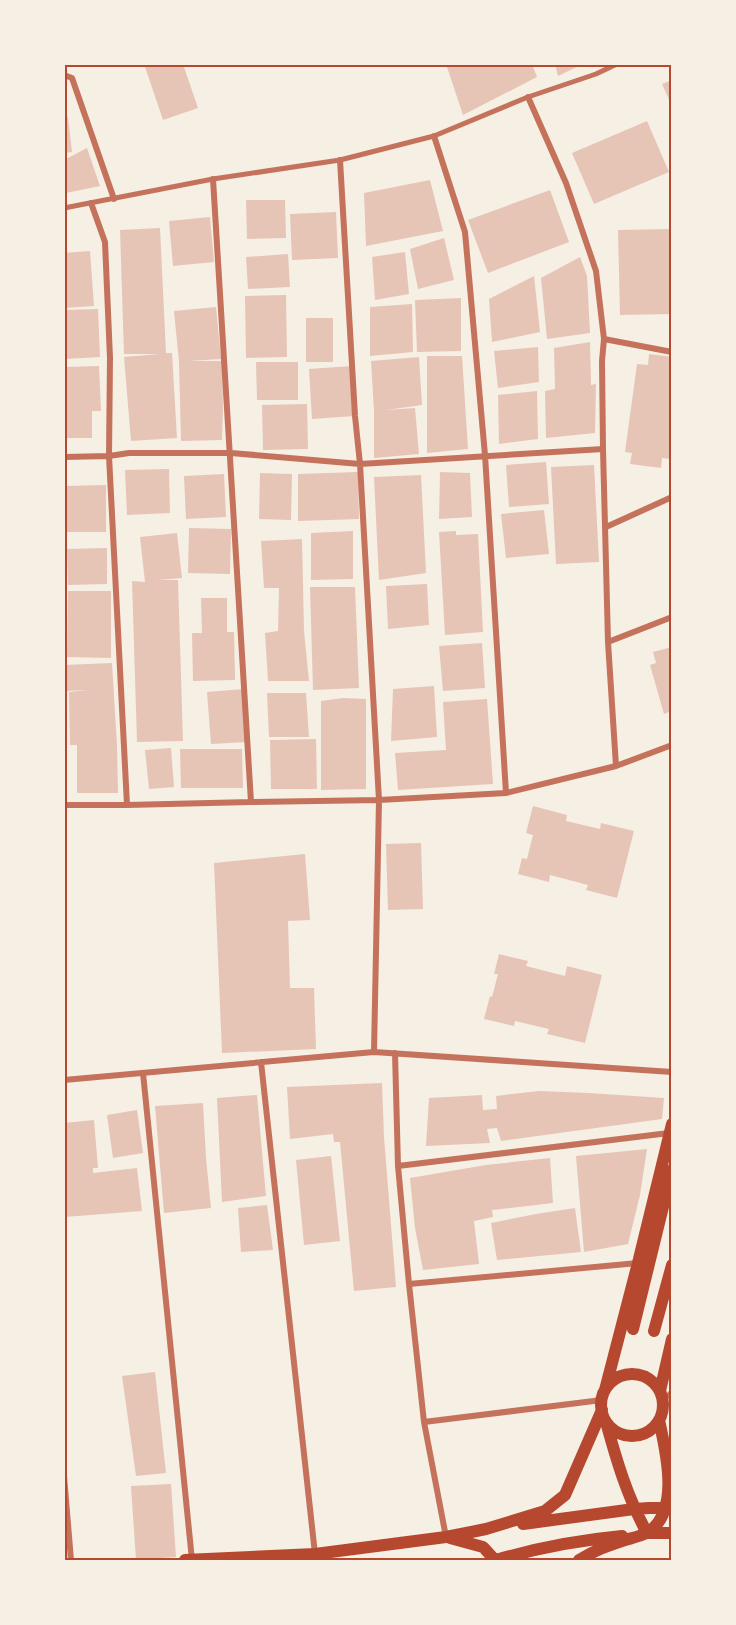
<svg xmlns="http://www.w3.org/2000/svg" width="736" height="1625" font-family="Overpass,sans-serif">
	<style>
		.building { fill: #e6c5b7 }
		.lines { fill: none; stroke-linecap: round; stroke-linejoin: round }
		.service { stroke: #c5725c; stroke-width: 4.5 }
		.pedestrian { stroke: #c5725c; stroke-width: 5 }
		.minor { stroke: #c5725c; stroke-width: 6 }
		.secondary { stroke: #b5482f; stroke-width: 12 }
		.neatline { fill: none; stroke: #b5482f; stroke-width: 2 }
	</style>
	<rect width="100%" height="100%" fill="#f6efe4"/>
	<path class="building" d="M144 64H183L198 108 163 120Z
		M446 64H532L537 77 463 115Z
		M555 64H583L558 76Z
		M672 80V106L662 84Z
		M64 117H68L72 152 64 153Z
		M647 121 669 172 594 204 572 153Z
		M87 148 100 186 66 193 64 160Z
		M430 180 443 231 366 246 364 193Z
		M550 190 569 242 488 273 468 220Z
		M246 200H285L286 238 247 239Z
		M336 212 338 258 292 260 290 214Z
		M210 217 214 262 173 266 169 221Z
		M160 228 166 353H172L177 438 131 441 124 357 160 354H124L120 230Z
		M672 229V314L620 315 618 230Z
		M444 238 454 280 418 289 410 249Z
		M90 251 94 306 64 308V253Z
		M405 252 409 294 375 300 372 257Z
		M288 254 290 287 248 289 246 257Z
		M580 257 587 276 590 333 547 339 541 278Z
		M534 276 540 332 492 342 489 299Z
		M286 295 287 357 246 358 245 296Z
		M461 298V351L417 352 415 300Z
		M412 304 413 352 370 356V307Z
		M216 307 221 359 189 361H222L223 409 222 440 181 441 179 362 174 311Z
		M98 309 100 357 64 359V310Z
		M306 318H333V362H306Z
		M590 342 591 385 596 384 595 433 546 438 545 391 555 389 554 348Z
		M538 347 539 382 498 388 494 351Z
		M649 354 672 357V448L670 459 662 458 661 468 630 464 632 453 625 452 637 364 648 365Z
		M427 356H462L468 449 427 453Z
		M419 357 422 405 386 410 415 408 419 454 374 458V411L371 361Z
		M256 362H298V400H257Z
		M99 366 101 411H92V438H64V367Z
		M352 366 355 416 312 419 309 369Z
		M537 391 538 439 499 444 498 395Z
		M307 404 308 449 263 450 262 405Z
		M546 462 549 504 509 507 506 465Z
		M594 465 599 562 556 564 551 467Z
		M169 469 170 513 127 515 125 470Z
		M358 472 359 519 298 521V474Z
		M440 472 470 473 472 517 439 519Z
		M260 473 292 474 291 520 259 519Z
		M224 474 226 517 186 519 184 476Z
		M421 475 426 573 379 580 374 477Z
		M106 485V532H64V486Z
		M544 510 549 554 506 558 501 514Z
		M189 528 231 529 230 574 188 573Z
		M353 531V579L311 580V533Z
		M456 531V535L478 534 483 632 445 635 439 532Z
		M177 533 182 578 158 580H178L183 741 137 742 132 581 145 582 140 537Z
		M302 539 304 631 309 681H268L265 633 278 631 279 588H264L261 541Z
		M107 548V584L68 585 67 549Z
		M427 584 429 625 388 629 386 586Z
		M310 587H355L359 688 313 690Z
		M68 591H111V658L67 657Z
		M201 598H227V632H234L235 680 193 681 192 633H202Z
		M482 643 485 688 443 691 439 646Z
		M672 647V718H671L669 712 664 714 650 665 656 663 653 652Z
		M112 663 117 745 118 793H77V745H70L69 692 88 690 66 691 64 665Z
		M434 686 437 737 391 741 393 689Z
		M244 689 247 742 211 744 207 692Z
		M267 693H306L309 737H269Z
		M343 698 366 699V789L321 790V701Z
		M487 699 493 784 398 790 395 753 446 750 443 702Z
		M316 739 317 789H271L270 740Z
		M171 748 174 787 149 789 145 750Z
		M180 749H242L243 788H181Z
		M533 806 567 815 566 821 600 829 601 823 634 831 617 898 586 890 588 885 550 875 549 882 518 874 522 858 527 859 533 835 526 833Z
		M421 843 423 909 388 910 386 844Z
		M305 854 310 920 288 921 290 988H314L316 1049 222 1053 214 863Z
		M499 954 528 961 526 966 565 976 567 966 602 975 585 1043 547 1034 549 1029 515 1021 514 1026 484 1019 490 996 492 997 498 974H494Z
		M382 1083 384 1137 396 1287 354 1291 340 1142H334L333 1134 290 1139 287 1087Z
		M539 1091 589 1093 664 1098 662 1119 501 1141 497 1128 487 1129 490 1143 426 1146 429 1098 482 1095 483 1110 497 1109 496 1096Z
		M257 1095 266 1196 222 1202 217 1098Z
		M203 1103 206 1158 211 1208 164 1213 155 1106Z
		M137 1110 143 1153 113 1158 107 1115Z
		M94 1120 98 1168H93V1173L137 1168 142 1211 64 1217V1123Z
		M647 1149 640 1195 628 1244 584 1252 576 1156Z
		M331 1156 340 1241 304 1245 296 1160Z
		M550 1158 553 1203 492 1210 493 1217 474 1221 479 1264 423 1270 415 1228 410 1178 486 1165Z
		M267 1205 273 1250 241 1252 238 1208Z
		M575 1208 581 1252 497 1260 491 1223 536 1214Z
		M155 1372 166 1473 136 1476 122 1376Z
		M171 1484 176 1557 136 1560 131 1486Z"/>
	<g class="lines">
		<path class="service" d="M663 1401 672 1391"/>
		<path class="pedestrian" d="M64 208 213 179 340 160 434 136 528 97 596 74 617 64"/>
		<path class="minor" d="M64 75 72 78 114 199
			M528 97 566 183 596 271 604 339 602 361 603 449 608 642 616 766
			M434 136 465 232 485 455 506 793
			M340 160 355 416 360 464 379 800 374 1052
			M213 179 251 802
			M91 203 105 242 110 358 109 456 127 805
			M604 339 672 352
			M64 457 109 456 129 453H231L360 464 603 449
			M606 527 672 497
			M608 642 672 617
			M64 805H127L251 802 379 800 506 793 616 766 672 745
			M395 1053 398 1166 409 1284 424 1422 446 1537
			M261 1062 315 1554
			M143 1073 192 1560
			M64 1080 374 1052 672 1072
			M398 1166 669 1133
			M409 1284 638 1263
			M424 1422 602 1400
			M64 1476 71 1560"/>
		<path class="secondary" d="M633 1329 672 1170
			M654 1331 672 1265
			M601 1405a31 31 0 1 1 62 0a31 31 0 1 1-62 0Z
			M605 1390 638 1263 672 1124
			M660 1391 672 1339
			M606 1422C617 1462 627 1496 647 1533
			M523 1524 634 1509 649 1508H672
			M643 1533H672
			M450 1538 483 1547 495 1560
			M185 1560 315 1554 446 1537 486 1529 545 1511 565 1495 602 1410
			M496 1560C537 1548 580 1540 622 1536
			M579 1560C595 1550 607 1546 625 1540 632 1538 641 1536 647 1533 681 1512 666 1452 659 1420"/>
	</g>
	<rect width="736" height="1625" fill="none" stroke="#f6efe4" stroke-width="132"/>
	<rect x="66" y="66" width="604" height="1493" class="neatline"/>
</svg>
